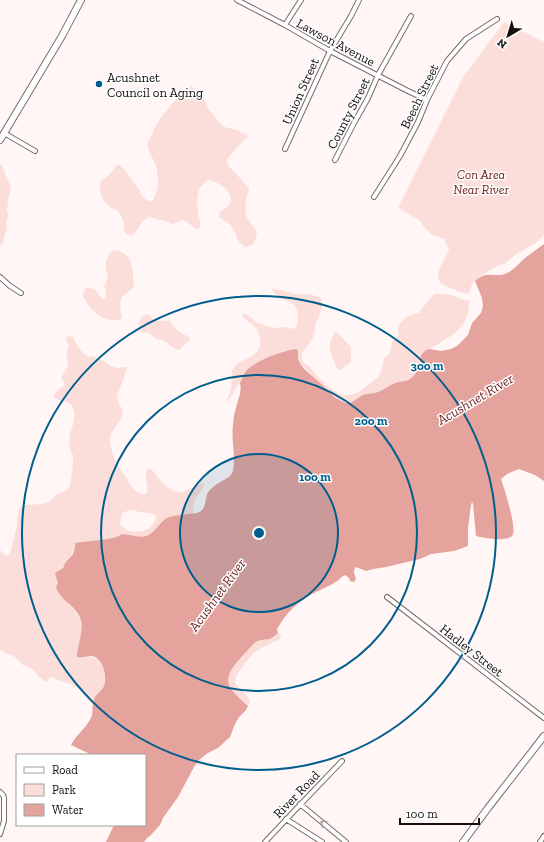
<svg xmlns="http://www.w3.org/2000/svg" width="544" height="842" font-family="'Zilla Slab',serif">
	<style>
		.green { fill: #fbdeda; fill-rule: evenodd }
		.water { fill: #e5a39d }
		.lines { fill: none; stroke-linecap: round; stroke-linejoin: round }
		.minor-casing { stroke: #766d6c; stroke-width: 6 }
		.secondary-casing { stroke: #766d6c; stroke-width: 8 }
		.minor { stroke: #fff; stroke-width: 4 }
		.secondary { stroke: #fff; stroke-width: 6 }
		.oneway { stroke: #a19f9f }
		.ring { fill: none; stroke: #005e8e; stroke-width: 2 }
		.poi-dot { fill: #005e8e; stroke: #fff; stroke-width: 1.5 }
		.labels { text-anchor: middle; stroke-width: 3; stroke-linejoin: round; paint-order: stroke }
		.street-label { font-size: 13px; fill: #13100f; stroke: #fff }
		.poi-label { font-size: 13px; fill: #13100f; stroke: #fff; text-anchor: start }
		.park-label { font-size: 13px; font-style: italic; fill: #702322; stroke: #fff }
		.water-label { font-size: 14px; font-style: italic; fill: #6a1e1d; stroke: #fff }
		.centre { fill: #005e8e; stroke: #fff; stroke-width: 2 }
		.ring-label { font-size: 12px; text-anchor: middle; font-weight: bold; fill: #005e8e; stroke: #fff; stroke-width: 3; stroke-linejoin: round; paint-order: stroke }
	</style>
	<rect width="100%" height="100%" fill="#fff6f5"/>
	<path class="green" d="M504 22 544 42V235L537 242 515 255 504 264H503L493 268 483 275 480 276 472 284 469 294C462 294 457 290 451 288 426 280 444 264 449 249L444 239 431 234 425 228 419 220 398 208 463 77Z
		M191 86 203 97 209 110 219 122 224 127 237 130 243 134 247 135 248 137 240 144 227 159V162L228 165 249 188C249 193 246 196 246 201 243 220 250 219 257 233 255 242 255 245 245 247 235 240 238 235 231 226 228 221 222 221 219 216L220 212C223 210 228 207 230 203 235 192 217 180 207 180L199 189 197 200 198 215 201 224 200 227 197 229 185 221 183 220 173 224 165 221 149 217C148 218 146 219 144 220 139 224 138 234 130 235 123 235 124 227 124 223 123 220 121 217 120 214 118 210 114 209 110 207 104 202 99 194 100 186 100 179 105 179 109 175 112 172 114 168 117 165H120C127 172 133 181 139 189 140 192 141 195 143 197 145 199 148 201 151 201 154 200 155 196 156 193 159 186 158 180 157 173 157 172 157 167 156 166 154 159 147 152 148 144 148 140 151 136 153 133 154 130 155 127 156 125 166 110 177 97 191 86Z
		M0 164 2 166 10 185 11 192 8 199 7 211 9 216 6 222 7 228 3 242 0 246Z
		M114 250C129 252 132 261 133 275 133 278 134 282 134 285 133 290 124 293 121 299 119 304 121 312 122 318L120 320C105 321 99 318 89 306 87 302 84 299 83 295L84 291 87 288 95 289 98 294 103 299 106 298V291L104 286C105 285 107 281 107 280 109 277 107 274 106 271 105 263 107 253 114 250Z
		M271 288C284 290 298 297 311 294 314 297 318 295 321 298L322 306 320 314 315 325V330L313 338 302 353V359L303 362 310 367 316 375 323 381 326 385 339 394 343 395H351L359 392 378 377 382 369 384 358 390 353 392 342 399 335 398 330 399 325 407 316 419 313 427 302 434 294C439 294 446 294 451 295 457 297 463 300 469 301 470 328 450 337 429 349L426 351 421 355C421 364 417 374 410 379 406 382 399 381 395 383 389 385 384 390 378 392 374 394 368 393 363 395 358 397 354 402 349 403 344 404 340 399 335 398L303 366C299 361 298 358 298 351H285L278 354 273 355 269 358 263 360 243 377 240 383 236 387 233 394 225 404C227 399 230 394 231 389 233 382 229 374 234 368 235 365 239 363 241 362 254 355 264 351 259 334 257 325 244 322 242 313L248 315 256 322 269 327 278 328 287 327 293 329 296 328C299 322 299 309 293 304 291 302 288 302 285 300 279 298 274 293 271 288Z
		M144 315C149 314 150 316 153 320 159 322 164 320 170 321 172 324 173 327 176 329 181 333 186 335 191 339L179 350C170 349 168 339 157 339 154 338 151 334 149 333 146 332 145 334 142 332 135 328 139 319 144 315Z
		M335 332H337L351 347V361L350 363 345 366 342 370H338C335 366 335 362 333 358 328 346 329 343 335 332Z
		M68 336 73 337C77 346 80 351 88 357L92 356 102 360 113 367 117 368 126 367 127 368C125 374 123 382 120 388 119 391 117 393 117 397 117 404 125 409 122 417 119 424 111 430 110 438 109 445 115 462 119 467 121 471 124 474 126 477 128 480 129 483 130 485 134 490 140 495 146 494 151 484 141 477 149 468 155 471 155 475 160 480 164 485 173 493 181 492 189 491 196 484 204 483 203 492 194 498 193 507 193 509 194 511 194 514H183L168 518 164 520 153 533 145 536H134L126 534 113 538 75 543C75 552 70 556 65 563 63 567 62 569 59 571L58 583 62 597 76 612 81 619 82 633 79 643 78 650 76 654 82 658C85 657 88 656 91 657 103 658 107 676 104 686 101 693 94 695 93 704 86 700 86 693 80 689 72 683 62 683 53 677H51L46 682 39 677 34 671 28 667 23 665 15 657 0 650V550L6 556 9 555 10 553 17 526V520L19 510 22 506 26 505 42 504 49 502 52 500 55 495C61 493 67 492 70 485 71 481 74 459 73 455 72 453 70 451 70 449 69 445 69 438 70 433 73 426 77 414 72 406 69 400 59 402 54 397 54 390 62 389 65 384L61 378 68 366C68 356 64 357 69 346L66 339ZM132 510 140 512 154 514 156 517C154 533 131 536 120 525L122 514 127 511Z
		M278 633 281 635 280 639 265 646 255 652 245 663 236 676 235 682 236 685 249 698 250 702 248 706C242 701 232 692 229 685 225 672 240 659 247 651 250 648 253 644 256 642 265 637 270 643 278 633Z"/>
	<path class="water" d="M544 244V481L535 475 519 469 507 474 501 479C504 488 518 530 512 536 507 542 483 538 476 536L473 504 472 502 471 505 468 528V546L454 551 431 554 420 559 386 567 373 569 366 571 356 567C352 571 355 575 356 579L354 582 350 581 349 578 345 575 343 576C335 584 326 587 316 592 299 600 286 613 277 629L278 633C269 643 265 637 256 642 253 644 250 648 247 651 240 659 225 672 229 685 232 692 242 701 248 706L246 710 239 717 235 724 230 737 218 748 208 753 199 760 194 767 178 797 163 818 160 825 150 836 147 838 144 842H106L114 825H145V755H92L71 745C76 735 86 728 91 718 94 711 91 706 94 700 95 695 100 692 103 688 108 679 104 662 95 657 89 654 83 659 77 657 76 653 78 652 78 648 80 639 83 629 81 620 77 606 60 601 56 587L58 583 55 573 63 568 65 563 73 554 75 547V543C85 541 116 540 122 534 130 534 138 538 146 536 157 532 159 522 167 518 171 516 177 515 182 515 188 513 198 515 202 510 208 504 203 495 212 488 217 482 231 479 233 471 236 456 231 440 233 425 233 418 235 411 237 404 239 397 242 391 240 383 242 379 244 373 248 369 258 360 284 350 297 349 299 353 297 357 299 361 303 370 312 375 319 382 325 387 330 392 335 398 340 399 344 404 349 403 354 402 358 397 363 395 368 393 374 394 378 392 384 390 389 385 395 383 399 381 406 382 410 379 417 374 421 364 421 355L426 350 429 349 441 351 451 349 457 346 468 335 472 323 481 313 483 306 482 298 475 281C488 269 495 279 507 273 516 269 521 260 529 255 534 251 539 248 544 244Z"/>
	<g class="lines">
		<g class="minor-casing">
			<path id="minor" d="M237 0 285 25 330 51 408 91 427 100
				M285 25 301 0
				M4 133 35 151
				M285 149 330 51 351 16 359 0
				M335 160 354 123 368 98 378 75 411 16
				M374 197 400 156 418 122 427 100 447 61 466 39 497 19
				M0 277 10 286 21 293
				M387 597 544 718
				M0 792 3 795 4 798V821L0 834
				M300 804 346 842
				M286 819 322 842
				M265 842 297 808 342 761
				M540 842 544 836"/>
		</g>
		<g class="secondary-casing">
			<path id="secondary" d="M0 140 62 36 81 0
				M463 842 488 808 544 736"/>
		</g>
		<use href="#minor" class="minor"/>
		<use href="#secondary" class="secondary"/>
	</g>
	<defs><path id="oneway-chevron" d="M-2-3.5L2.5 0L-2 3.5" fill="none" stroke-width="1.6" stroke-linecap="round" stroke-linejoin="round"/></defs>
	<use class="oneway" href="#oneway-chevron" transform="translate(323 823) rotate(-141)"/>
	<circle cx="259" cy="533" r="79" fill="#005e8e" fill-opacity=".12"/>
	<g class="ring">
		<circle cx="259" cy="533" r="79"/>
		<circle cx="259" cy="533" r="158"/>
		<circle cx="259" cy="533" r="237"/>
	</g>
	<circle class="poi-dot" cx="99" cy="84" r="4"/>
	<g class="labels">
		<g class="street-label">
			<text transform="translate(336 42) rotate(28)" y="5">Lawson Avenue</text>
			<text transform="translate(300 91) rotate(-66)" y="5">Union Street</text>
			<text transform="translate(419 96) rotate(-64)" y="5">Beech Street</text>
			<text transform="translate(348 113) rotate(-63)" y="5">County Street</text>
			<text transform="translate(472 650) rotate(38)" y="5">Hadley Street</text>
			<text transform="translate(296 794) rotate(-46)" y="5">River Road</text>
		</g>
		<g class="poi-label">
			<text x="107" y="82">Acushnet<tspan x="107" dy="15">Council on Aging</tspan></text>
		</g>
		<g class="park-label">
			<text x="481" y="179">Con Area<tspan x="481" dy="15">Near River</tspan></text>
		</g>
		<g class="water-label">
			<text transform="translate(475 399) rotate(-31)" y="5">Acushnet River</text>
			<text transform="translate(217 595) rotate(-54)" y="5">Acushnet River</text>
		</g>
	</g>
	<circle cx="259" cy="533" r="6" class="centre"/>
	<g class="ring-label">
		<text x="427" y="370">300 m</text>
		<text x="371" y="425">200 m</text>
		<text x="315" y="481">100 m</text>
	</g>
	<rect x="16" y="754" width="130" height="72" fill="#ffffff" stroke="#a19f9f"/>
	<rect x="24" y="767" width="20" height="6" fill="#ffffff" stroke="#a19f9f"/>
	<text x="52" y="774" font-size="12" fill="#13100f">Road</text>
	<rect x="24" y="784" width="20" height="12" fill="#fbdeda" stroke="#a19f9f"/>
	<text x="52" y="794" font-size="12" fill="#13100f">Park</text>
	<rect x="24" y="804" width="20" height="12" fill="#e5a39d" stroke="#a19f9f"/>
	<text x="52" y="814" font-size="12" fill="#13100f">Water</text>
	<g transform="translate(508 36) rotate(218)" stroke="#ffffff" stroke-width="3" paint-order="stroke">
	<path d="M0-3L7 15L0 10L-7 15Z" fill="#13100f"/>
	<text y="-6" font-size="11" font-weight="bold" text-anchor="middle" fill="#13100f">N</text>
	</g>
	<path d="M400 818v6h79v-6" fill="none" stroke="#13100f" stroke-width="2"/>
	<text x="406" y="818" font-size="12" fill="#13100f" stroke="#ffffff" stroke-width="3" paint-order="stroke">100 m</text>
</svg>
